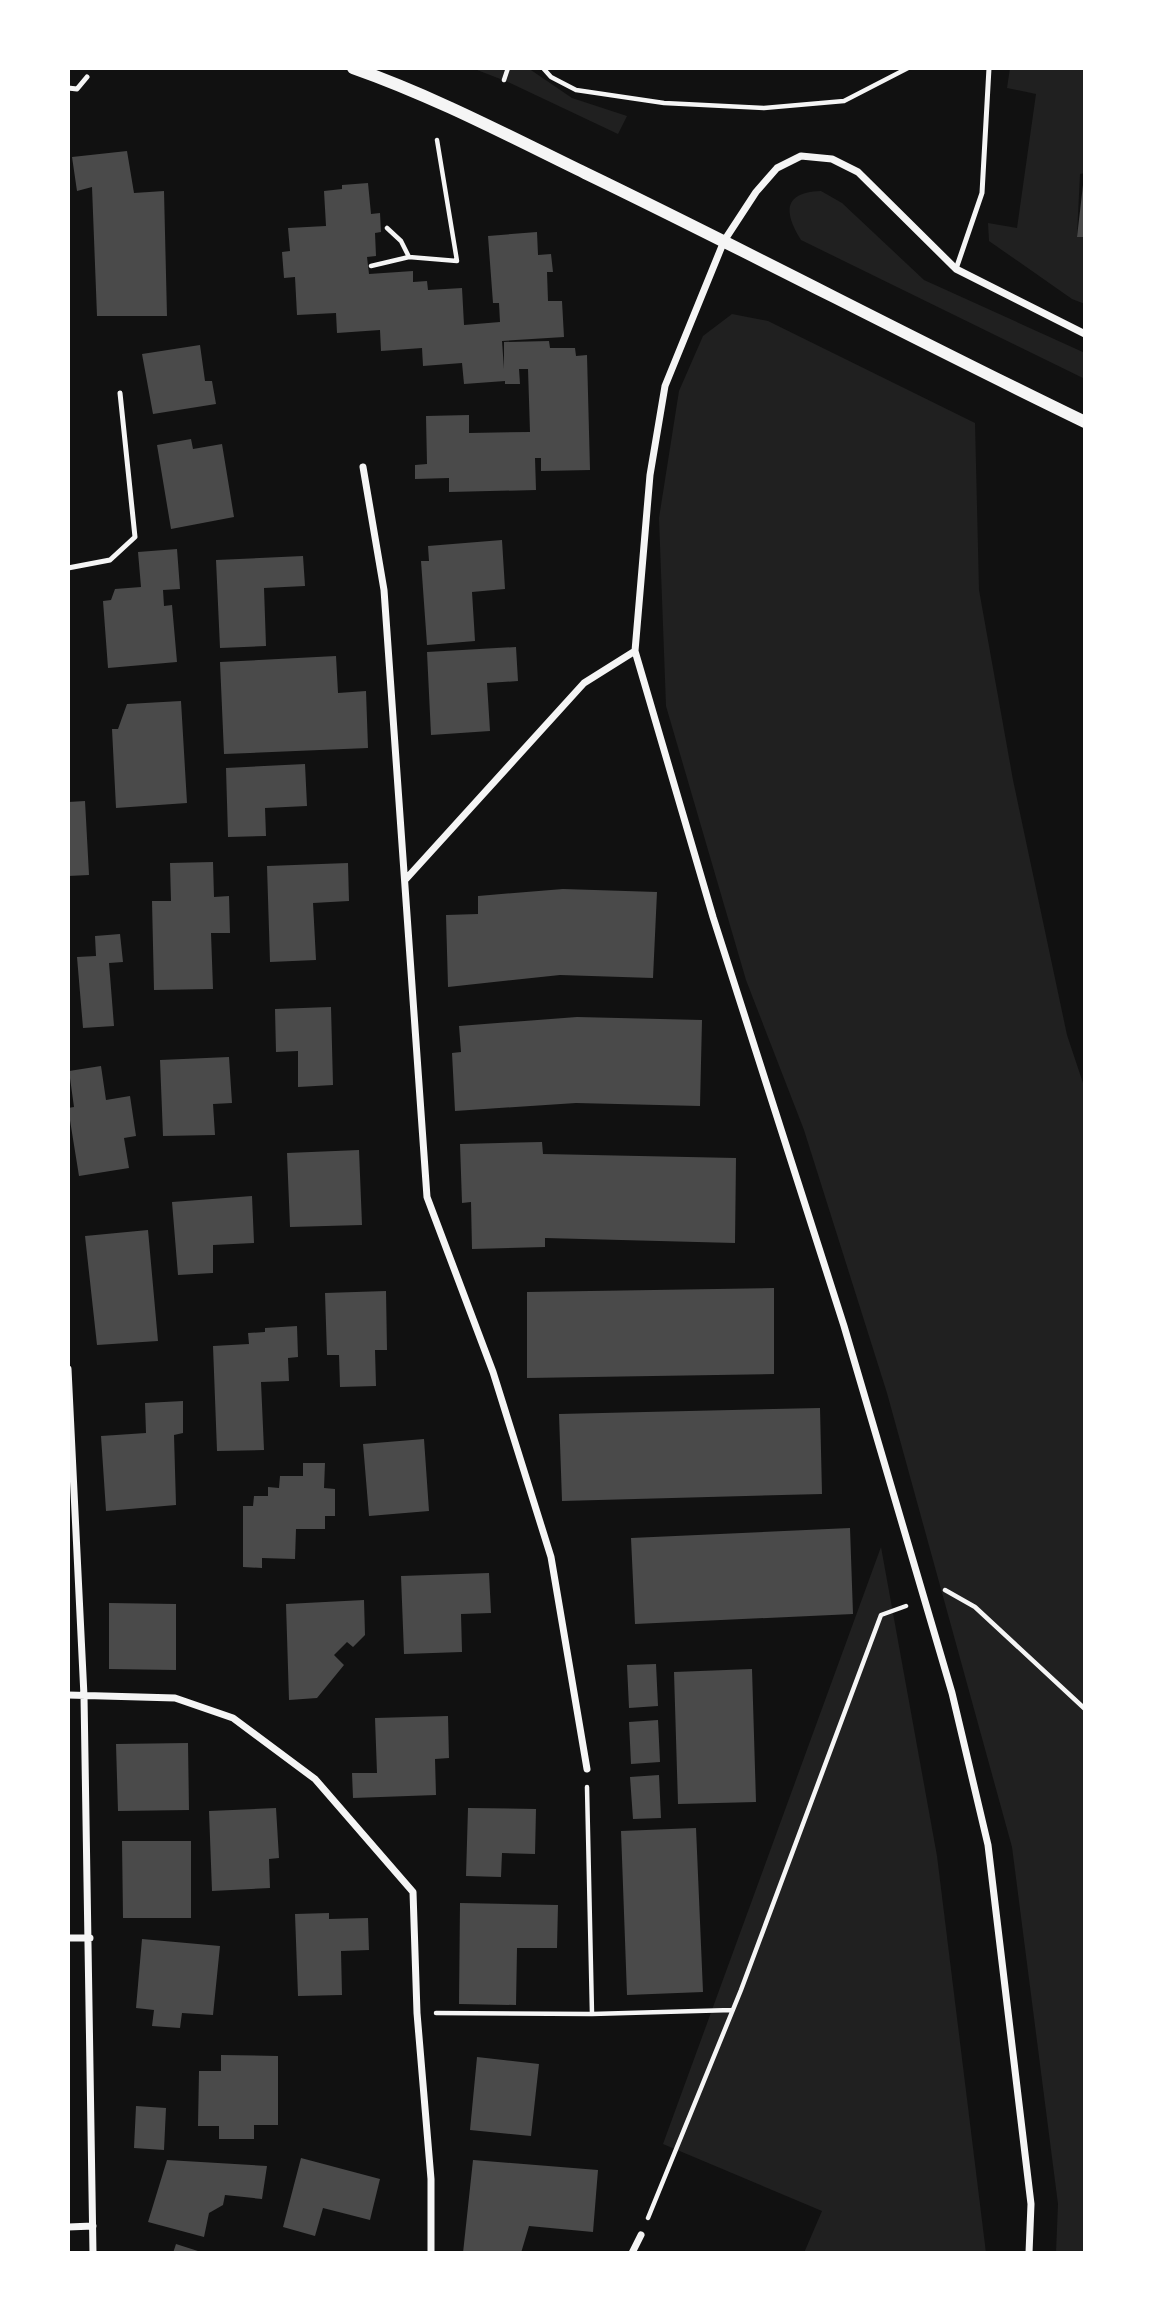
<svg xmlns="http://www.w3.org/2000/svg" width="1153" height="2321" font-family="Mulish,sans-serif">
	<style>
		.green { fill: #202020 }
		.building { fill: #4a4a4a }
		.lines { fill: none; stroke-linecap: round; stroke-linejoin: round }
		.path { stroke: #f5f5f5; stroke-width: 4.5 }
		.service { stroke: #f5f5f5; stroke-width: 5 }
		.minor { stroke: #f5f5f5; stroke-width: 7 }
		.tertiary { stroke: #f5f5f5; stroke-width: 12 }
	</style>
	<rect width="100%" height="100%" fill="#111"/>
	<path class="green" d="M472 68H528L572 98 627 116 618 134 508 82Z
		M1010 68H1085V173L1080 174 1077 236 1085 237V304L1072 299 989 241 988 223 1017 228 1036 94 1007 88Z
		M821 191 842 203 924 280 1085 353V379L801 240C783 212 784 192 821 191Z
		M732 314 768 321 975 423 979 590 1013 780 1067 1035 1085 1089V2253H1056L1058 2204 1012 1847 887 1393 804 1130 746 980 666 706 659 518 679 391 703 336Z
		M881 1547 937 1856 986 2253H804L822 2211 663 2144Z"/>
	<path class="building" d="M127 151 134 193 164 191 167 316H97L92 187 77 191 72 157Z
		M368 183 371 214 380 213 381 232 375 233 376 256 367 257 369 274 413 271V282L427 281 428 290 462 288 464 325 500 322 499 303H493L488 236 537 232 538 255 551 254 553 272H547L548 301H562L564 337 502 341 504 369V342L549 341 550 348H575L576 356 587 355 590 470 541 471V458H535L536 490 449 492V478L415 479V465L427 464 426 416 469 415V433L530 432 528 369H519L520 384H505V381L464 384 462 363 423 366 422 348 381 351 380 330 337 333 336 313 297 315 295 277 284 278 282 252 290 251 288 228 326 226 324 191 342 189V185Z
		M1083 185H1085V237H1077Z
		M200 345 205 381H212L216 404 153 414 142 354Z
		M191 439 193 449 222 444 234 517 171 529 157 445Z
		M502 540 505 589 472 592 475 641 427 645 421 561H429L428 546Z
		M177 549 180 589 163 590 164 606 172 605 177 662 108 668 103 601 111 600 115 589 141 587 138 552Z
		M303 556 305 586 264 588 266 646 220 648 216 560Z
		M516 647 518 681 487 683 490 731 431 735 427 652Z
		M336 656 338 693 366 691 368 748 224 754 220 662Z
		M181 701 187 803 116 808 112 729H118L127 704Z
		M305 764 307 806 265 808 266 836 228 837 226 768Z
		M85 801 89 875 68 876V802Z
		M213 862 214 897 229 896 230 933H211L213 989 154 990 152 901H171L170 863Z
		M348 863 349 901 313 903 316 960 270 962 267 866Z
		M563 889 657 892 653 978 560 975 448 987 446 915 478 914V896Z
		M120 934 123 962 109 963 114 1026 83 1028 77 957 96 956 95 936Z
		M331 1007 333 1085 298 1087V1051L276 1052 275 1009Z
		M577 1017 702 1020 700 1106 576 1103 455 1111 452 1053 461 1052 459 1026Z
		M229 1057 232 1103 213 1104 215 1135 163 1136 160 1060Z
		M101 1066 106 1100 130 1096 136 1136 124 1138 129 1168 79 1176 68 1108 74 1107 69 1071Z
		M542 1142 543 1154 736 1158 735 1243 545 1238V1247L472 1249 471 1202 462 1203 460 1144Z
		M359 1150 362 1225 290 1227 287 1153Z
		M252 1196 254 1243 213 1245V1273L178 1275 172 1202Z
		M148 1230 158 1341 97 1345 85 1236Z
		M774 1288V1374L527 1378V1292Z
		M386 1291 387 1350H375L376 1386 340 1387 339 1355H327L325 1293Z
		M297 1326 298 1357 288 1358 289 1381 261 1382 264 1450 217 1451 213 1346 249 1344 248 1333 265 1332V1328Z
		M183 1401V1433L174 1435 176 1505 106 1511 101 1436 146 1433 145 1403Z
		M820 1408 822 1494 562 1501 559 1414Z
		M424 1439 429 1511 369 1516 363 1444Z
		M303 1463H325L324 1488 335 1489V1516H325V1529H296L295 1559 262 1558V1568L243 1567V1506H253L254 1496H268V1487L279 1488 280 1476H303Z
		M850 1528 853 1614 635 1624 631 1538Z
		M489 1573 491 1613 461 1614 462 1652 404 1654 401 1576Z
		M364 1600 365 1635 353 1647 347 1642 334 1655 344 1665 317 1698 289 1700 286 1604Z
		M109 1603 176 1604V1670L109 1669Z
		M656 1664 658 1706 629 1708 627 1665Z
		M752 1669 756 1802 678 1804 674 1672Z
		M448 1716 449 1758 435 1759 436 1795 353 1798 352 1773H377L375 1718Z
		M658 1720 660 1762 631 1764 629 1722Z
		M188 1743 189 1810 118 1811 116 1744Z
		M659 1775 661 1818 633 1819 630 1777Z
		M276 1808 279 1858 269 1859 270 1888 212 1891 209 1811Z
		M468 1808 536 1809 535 1854 502 1853 501 1877 466 1876Z
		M696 1828 703 1992 627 1995 621 1831Z
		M122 1841H191V1918H123Z
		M460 1903 558 1905 557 1948H517L516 2005 459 2004Z
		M329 1913V1919L368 1918 369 1950 341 1951 342 1995 298 1996 295 1914Z
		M142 1939 220 1946 213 2015 182 2013 180 2028 152 2026 154 2010 136 2008Z
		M221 2055 278 2056V2125H254V2139H219V2126H198L199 2071H221Z
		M477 2057 539 2064 531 2136 470 2130Z
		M136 2106 166 2108 164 2150 134 2148Z
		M301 2158 380 2179 370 2220 323 2208 315 2236 283 2227Z
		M167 2160 267 2166 262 2199 225 2195 223 2205 209 2213 204 2237 148 2222Z
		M473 2160 598 2170 593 2232 529 2226 521 2253H463Z
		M176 2244 201 2252V2253H173Z"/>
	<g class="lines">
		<path class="path" d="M543 68 551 77 576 90 664 103 764 108 844 101 908 68
			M504 80 508 68
			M387 228 401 241 409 257
			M371 266 409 257 457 261 437 140
			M945 1590 975 1607 1085 1709
			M587 1787 592 2014
			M436 2013 592 2014 732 2010
			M648 2218 741 1990 881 1615 906 1606"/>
		<path class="service" d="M68 88 77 89 87 77
			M956 269 982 193 989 68
			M68 568 110 560 135 537 120 393"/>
		<path class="minor" d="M363 467 384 590 427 1197 493 1372 551 1557 587 1769
			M406 879 584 683 635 651
			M68 1369 84 1696 93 2253
			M68 1695 175 1698 233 1718 315 1779 413 1892 417 2013 431 2179V2253
			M68 1938H90
			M68 2227 93 2226
			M632 2253 641 2235
			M1029 2253 1031 2204 988 1845 952 1693 844 1326 713 917 635 651 650 475 665 386 724 241 756 192 777 168 801 156 832 159 858 172 956 269 1085 334"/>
		<path class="tertiary" d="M353 68C433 96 509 136 585 173 753 254 917 341 1085 422"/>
	</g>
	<rect width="1153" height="2321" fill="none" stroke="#ffffff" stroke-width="140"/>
</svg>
